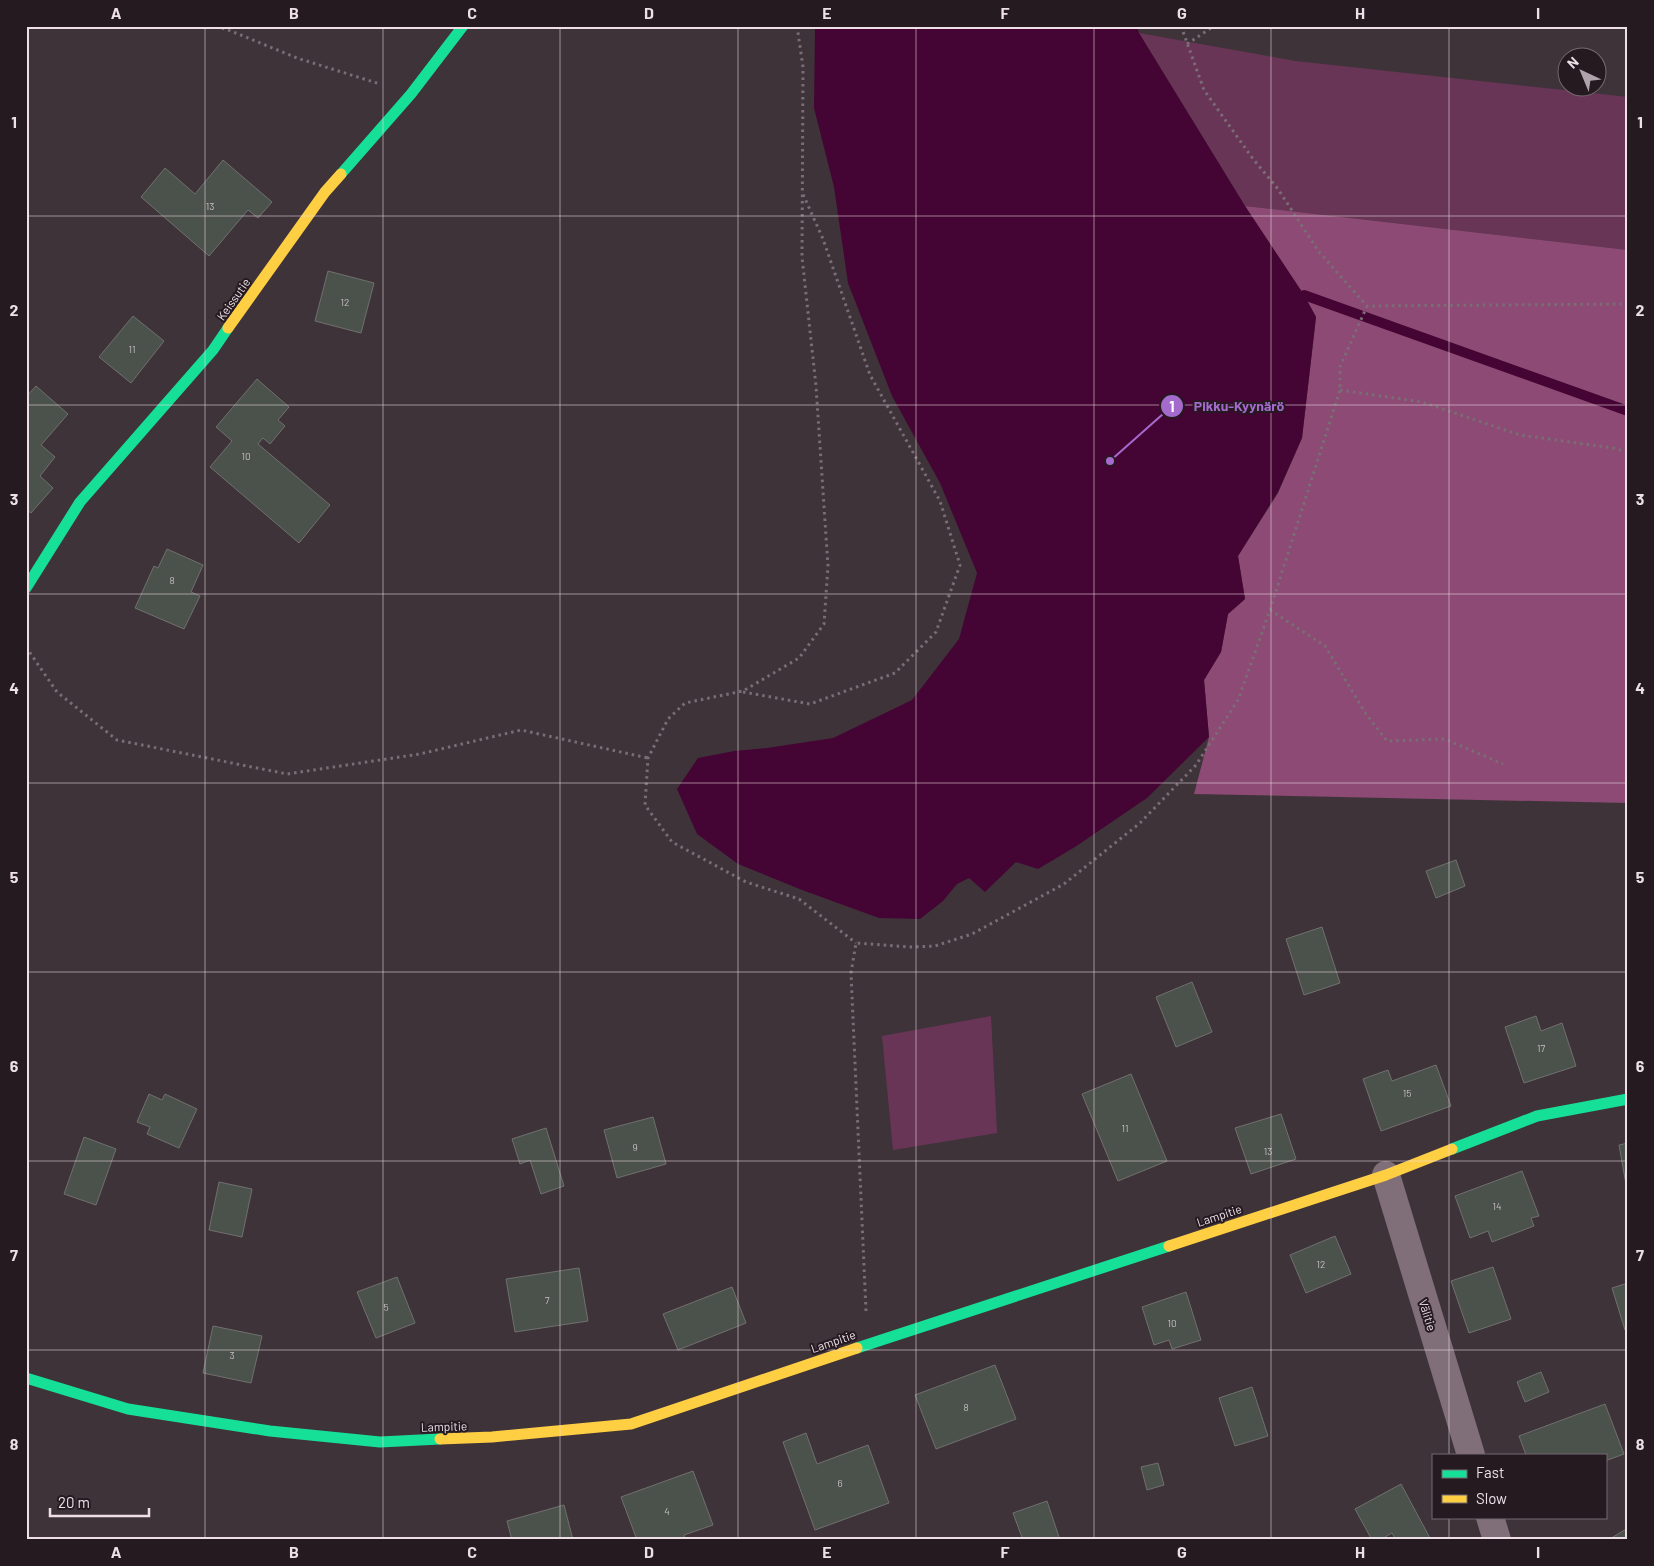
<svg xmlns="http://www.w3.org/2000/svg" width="1654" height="1566" viewBox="0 0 1654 1566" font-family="Barlow,sans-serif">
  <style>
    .green { fill: #693556 }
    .forest { fill: #8c4a74 }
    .water { fill: #450534 }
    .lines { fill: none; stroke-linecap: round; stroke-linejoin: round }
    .stream { stroke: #450534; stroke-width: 10 }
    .building { fill: #4b524b; stroke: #70706f }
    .path { stroke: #7a6d75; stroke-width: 3; stroke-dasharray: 2.5 4; stroke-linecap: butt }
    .street { stroke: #806e78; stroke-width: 28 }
    .fast { stroke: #16e098; stroke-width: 11 }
    .slow { stroke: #ffcf43; stroke-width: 11 }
    .grid { fill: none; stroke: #efe0e8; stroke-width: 1; stroke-opacity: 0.55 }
    .labels { text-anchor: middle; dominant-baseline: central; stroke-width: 4; stroke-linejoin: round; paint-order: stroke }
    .number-label { font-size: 10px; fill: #c6bcc1 }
    .street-label { font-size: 12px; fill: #efe0e8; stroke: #241a20 }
    .leader { fill: none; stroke: #a46bcd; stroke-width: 2 }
    .callout-dot { fill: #a46bcd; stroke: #241a20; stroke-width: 2 }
    .mark-label { font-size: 15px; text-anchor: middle; font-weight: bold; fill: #fff }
    .callout-label { font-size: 14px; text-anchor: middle; font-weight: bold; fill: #a46bcd; stroke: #241a20; stroke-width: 4; stroke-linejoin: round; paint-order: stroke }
    .neatline { fill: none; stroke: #efe0e8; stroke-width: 2 }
    .grid-label { font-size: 16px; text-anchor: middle; font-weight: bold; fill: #efe0e8 }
  </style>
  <rect width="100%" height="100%" fill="#3f333a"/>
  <path class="green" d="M1139 33 1295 61 1628 97V250L1245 206Z
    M991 1016 997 1133 893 1150 882 1036Z"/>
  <path class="forest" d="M1245 206 1628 250V803L1194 794 1209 737 1204 680 1221 652 1228 614 1245 599 1238 556 1278 493 1302 438 1316 317 1304 295Z"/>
  <path class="water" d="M815 26H1137L1139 33 1245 206 1304 295 1316 317 1302 438 1278 492 1238 556 1245 599 1228 614 1221 652 1204 680 1209 737 1147 798 1075 847 1038 869 1016 862 985 892 969 878 957 884 943 901 920 919 879 918 802 890 738 864 697 834 677 789 698 758 734 751 767 748 833 738 912 700 959 639 977 573 940 483 892 396 848 283 834 187 814 108Z"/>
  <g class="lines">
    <path class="stream" d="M1304 295 1628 411"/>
  </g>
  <path class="building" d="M223 160 272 202 258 218 248 210 209 256 141 197 165 168 195 194Z
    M328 271 374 283 361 333 315 321Z
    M133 316 164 341 131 383 99 357Z
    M257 379 289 407 278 420 285 426 270 444 263 438 258 444 330 505 299 543 210 467 232 441 216 427Z
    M36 386 68 414 41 445 55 457 40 476 53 488 31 513 26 509V397Z
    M167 549 203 565 191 592 200 596 184 629 135 608 154 566 158 568Z
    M1456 860 1465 886 1436 898 1426 871Z
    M1322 927 1340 983 1304 995 1286 939Z
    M1192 982 1212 1032 1176 1047 1156 997Z
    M1536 1016 1541 1031 1562 1023 1576 1066 1524 1083 1505 1027Z
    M1436 1065 1451 1106 1381 1131 1363 1079 1388 1070 1392 1081Z
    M1131 1074 1167 1161 1118 1181 1082 1094Z
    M149 1094 162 1100 165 1094 197 1109 179 1148 147 1134 150 1127 137 1122Z
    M1281 1114 1296 1159 1251 1174 1235 1128Z
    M653 1117 666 1164 617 1178 604 1130Z
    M546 1128 564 1186 541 1194 530 1160 520 1164 512 1139Z
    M84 1137 116 1149 96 1205 64 1194Z
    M1628 1143V1190H1627L1619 1145Z
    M1522 1171 1539 1216 1531 1218 1534 1226 1492 1242 1488 1231 1470 1238 1455 1196Z
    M219 1182 252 1189 242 1237 209 1230Z
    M1335 1236 1351 1274 1306 1293 1290 1255Z
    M1493 1267 1511 1319 1469 1333 1451 1281Z
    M579 1268 588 1321 515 1332 506 1279Z
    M397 1277 415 1323 376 1338 357 1292Z
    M1628 1283V1329L1625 1330 1612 1288Z
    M732 1287 746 1323 678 1350 663 1314Z
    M1186 1292 1201 1340 1172 1349 1169 1340 1154 1345 1142 1307Z
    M213 1326 262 1336 251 1383 203 1373Z
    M995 1365 1016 1419 936 1449 915 1395Z
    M1541 1372 1549 1392 1525 1402 1517 1382Z
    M1252 1387 1268 1436 1235 1446 1219 1398Z
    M1605 1404 1624 1454 1605 1461V1455H1526L1519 1436Z
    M806 1433 817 1464 868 1445 889 1503 815 1530 783 1442Z
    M1158 1463 1164 1485 1147 1490 1141 1467Z
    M693 1471 713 1525 684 1535 686 1540H637L621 1497Z
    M1401 1484 1431 1540H1396L1392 1533 1380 1540H1372L1355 1509Z
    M1047 1501 1060 1540H1023L1013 1513Z
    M564 1505 573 1540H512L507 1521Z
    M1628 1528V1540H1608Z"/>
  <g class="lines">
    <path class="path" d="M209 26 226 29 297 58 380 84
      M797 26 803 67 802 257 816 386 828 566 824 624 799 658 743 691 685 703 668 719 648 758 645 805 672 842 746 882 799 899 856 943
      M1181 26 1204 90 1253 159 1278 189 1319 252 1367 306 1628 304
      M1187 44 1214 26
      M1340 390 1422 402 1520 435 1613 448 1628 452
      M1270 610 1325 646 1366 714 1387 741 1445 739 1503 764
      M26 647 57 692 117 740 287 774 420 754 521 730 648 758
      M743 692 810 704 895 673 936 632 960 565 940 501 870 375 823 239 802 192
      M866 1311 851 973 856 943 909 947 935 946 972 934 1064 884 1140 823 1196 765 1238 700 1270 610 1340 390V367L1367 306"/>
    <path class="street" d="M1386 1175 1471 1455
      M1490 1517 1497 1540"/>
    <path class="fast" d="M341 174 411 94 463 26
      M26 588 80 502 213 350 228 328
      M1452 1149 1537 1116 1628 1099
      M857 1348 1169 1246
      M26 1378 128 1409 270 1431 380 1442 440 1439"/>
    <path class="slow" d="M228 328 325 192 341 174
      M1169 1246 1386 1175 1452 1149
      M440 1439 492 1437 631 1424 857 1348"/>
  </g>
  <path class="grid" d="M205 26V1540M383 26V1540M560 26V1540M738 26V1540M916 26V1540M1094 26V1540M1271 26V1540M1449 26V1455M26 216H1628M26 405H1628M26 594H1628M26 783H1628M26 972H1628M26 1161H1628M26 1350H1628M1449 1517V1540"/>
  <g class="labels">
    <g class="number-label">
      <text x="210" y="206">13</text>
      <text x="345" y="302">12</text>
      <text x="132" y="349">11</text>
      <text x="246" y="456">10</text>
      <text x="172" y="580">8</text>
      <text x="1541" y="1048">17</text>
      <text x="1407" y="1093">15</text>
      <text x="1125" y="1128">11</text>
      <text x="635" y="1147">9</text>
      <text x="1268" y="1151">13</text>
      <text x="1497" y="1206">14</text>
      <text x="1321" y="1264">12</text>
      <text x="547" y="1300">7</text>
      <text x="386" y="1307">5</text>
      <text x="1172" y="1323">10</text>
      <text x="232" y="1355">3</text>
      <text x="966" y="1407">8</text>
      <text x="840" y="1483">6</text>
      <text x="667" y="1511">4</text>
    </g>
    <g class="street-label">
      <text transform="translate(233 299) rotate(-55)">Keissutie</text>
      <text transform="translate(1219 1215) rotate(-18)">Lampitie</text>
      <text transform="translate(1428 1315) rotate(73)">Välitie</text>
      <text transform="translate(833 1341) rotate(-19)">Lampitie</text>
      <text transform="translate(444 1426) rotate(-2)">Lampitie</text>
    </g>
  </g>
  <path class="leader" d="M1110 461L1172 406"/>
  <g class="callout-dot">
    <circle cx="1110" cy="461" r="5"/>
    <circle cx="1172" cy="406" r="12"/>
  </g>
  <g class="mark-label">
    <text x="1172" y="412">1</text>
  </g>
  <g class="callout-label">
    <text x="1239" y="411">Pikku-Kyynärö</text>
  </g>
  <rect width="1654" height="1566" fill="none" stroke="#241a20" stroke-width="55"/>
  <rect x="1432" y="1454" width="175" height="65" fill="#241a20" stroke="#756970"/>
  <rect x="1442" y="1470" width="25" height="8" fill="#16e098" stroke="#756970"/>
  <text x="1476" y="1478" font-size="15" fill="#efe0e8">Fast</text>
  <rect x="1442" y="1495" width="25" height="8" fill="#ffcf43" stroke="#756970"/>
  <text x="1476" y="1504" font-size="15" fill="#efe0e8">Slow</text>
  <g transform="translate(1582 72) rotate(316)"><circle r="24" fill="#241a20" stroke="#756970"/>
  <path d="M0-4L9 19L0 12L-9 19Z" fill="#b1a3ab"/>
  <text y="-8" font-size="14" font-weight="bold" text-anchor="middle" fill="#efe0e8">N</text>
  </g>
  <path d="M50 1508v8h99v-8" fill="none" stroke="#efe0e8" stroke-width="2.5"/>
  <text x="58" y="1508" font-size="15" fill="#efe0e8" stroke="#241a20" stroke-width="4" paint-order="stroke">20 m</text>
  <rect x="28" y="28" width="1598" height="1510" class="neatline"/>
  <g class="grid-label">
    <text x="116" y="19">A</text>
    <text x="294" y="19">B</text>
    <text x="472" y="19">C</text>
    <text x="649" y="19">D</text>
    <text x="827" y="19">E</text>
    <text x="1005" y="19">F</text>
    <text x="1182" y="19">G</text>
    <text x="1360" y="19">H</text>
    <text x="1538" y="19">I</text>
    <text x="14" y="128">1</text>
    <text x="1640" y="128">1</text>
    <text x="14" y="316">2</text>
    <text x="1640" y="316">2</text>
    <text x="14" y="505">3</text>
    <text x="1640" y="505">3</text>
    <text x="14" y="694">4</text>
    <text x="1640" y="694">4</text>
    <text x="14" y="883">5</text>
    <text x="1640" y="883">5</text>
    <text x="14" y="1072">6</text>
    <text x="1640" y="1072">6</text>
    <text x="14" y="1261">7</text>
    <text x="1640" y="1261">7</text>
    <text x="14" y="1450">8</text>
    <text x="1640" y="1450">8</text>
    <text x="116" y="1558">A</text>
    <text x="294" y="1558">B</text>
    <text x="472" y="1558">C</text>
    <text x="649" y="1558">D</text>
    <text x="827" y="1558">E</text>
    <text x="1005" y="1558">F</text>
    <text x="1182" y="1558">G</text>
    <text x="1360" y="1558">H</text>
    <text x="1538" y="1558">I</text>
  </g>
</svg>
